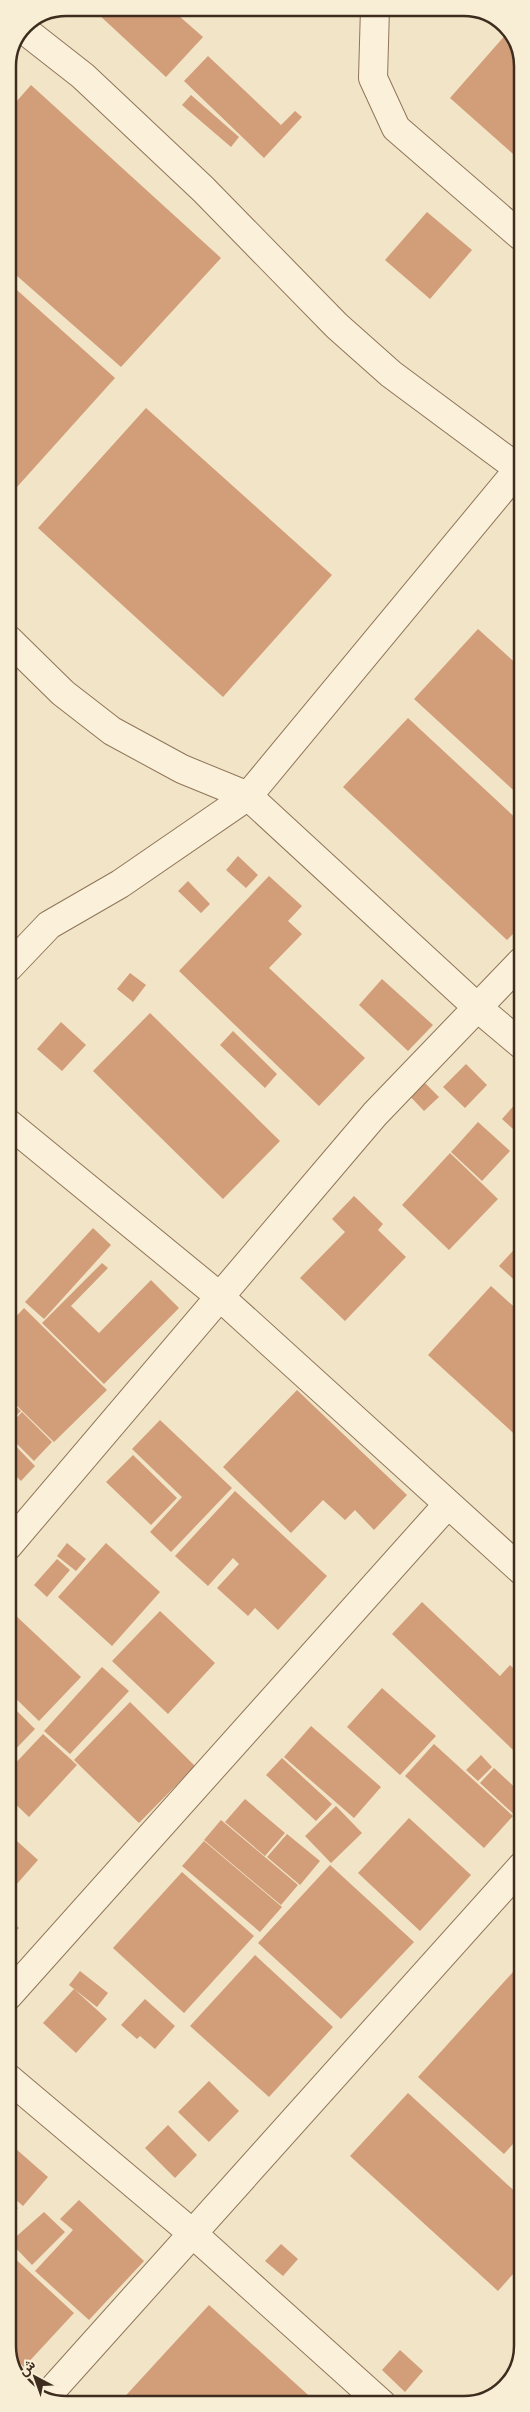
<svg xmlns="http://www.w3.org/2000/svg" width="530" height="2412" viewBox="0 0 530 2412" font-family="'Libre Baskerville',Vazirmatn,serif">
  <style>
    .building { fill: #d29d79 }
    .lines { fill: none; stroke-linecap: round; stroke-linejoin: round }
    .minor-casing { stroke: #8f755a; stroke-width: 30 }
    .minor { stroke: #fbf1da; stroke-width: 28 }
    .rim { fill: none; stroke: #3e2d1f; stroke-width: 2.5 }
  </style>
  <rect width="100%" height="100%" fill="#f2e4c6"/>
  <path class="building" d="M102 8H170L203 37 166 77 97 13Z
    M508 32 521 55V161L450 98Z
    M208 56 281 125 295 111 302 117 264 158 184 81Z
    M31 85 221 258 121 367 8 268V111Z
    M191 95 239 137 231 147 182 105Z
    M427 212 472 250 430 299 385 260Z
    M8 282 115 378 8 497Z
    M146 408 332 575 223 697 38 528Z
    M478 629 522 669V798L414 699Z
    M408 718 522 824V925L507 940 343 787Z
    M238 856 258 875 246 888 226 870Z
    M269 876 302 906 288 921 302 934 269 968 365 1058 319 1106 179 971Z
    M188 881 210 904 201 913 178 891Z
    M130 973 146 985 133 1002 117 989Z
    M382 979 433 1025 408 1051 359 1005Z
    M150 1013 280 1141 223 1199 93 1071Z
    M61 1022 86 1045 62 1071 37 1049Z
    M233 1031 277 1074 265 1088 220 1045Z
    M466 1064 487 1085 465 1108 443 1087Z
    M419 1077 439 1097 424 1111 404 1090Z
    M517 1102 522 1106V1137L502 1119Z
    M478 1122 510 1151 482 1181 451 1152Z
    M450 1153 498 1199 449 1250 402 1205Z
    M354 1196 383 1224 378 1230 406 1257 345 1321 300 1278 345 1232 332 1219Z
    M93 1228 111 1245 44 1319 25 1302Z
    M522 1241V1287L499 1266Z
    M102 1263 108 1268 71 1306 99 1333 151 1280 179 1308 104 1384 42 1323Z
    M491 1286 522 1314V1441L428 1355Z
    M24 1308 107 1390 54 1442 8 1397V1325Z
    M297 1390 407 1495 374 1530 355 1510 345 1520 323 1500 291 1533 223 1467Z
    M8 1399 21 1411 8 1424Z
    M22 1412 52 1442 34 1461 8 1435V1426Z
    M160 1420 232 1488 171 1552 150 1532 182 1497 132 1449Z
    M8 1438 35 1466 21 1481 8 1468Z
    M133 1455 177 1498 151 1525 106 1482Z
    M235 1491 327 1576 278 1630 255 1608 248 1616 217 1588 239 1564 233 1558 208 1586 175 1556Z
    M67 1543 86 1559 76 1571 57 1556Z
    M106 1543 160 1592 112 1646 58 1597Z
    M57 1559 70 1570 47 1597 34 1585Z
    M422 1602 500 1676 510 1665 522 1677V1715L514 1724 522 1732V1740L513 1750 392 1634Z
    M160 1611 215 1663 168 1714 112 1661Z
    M13 1613 81 1677 39 1721 8 1691V1618Z
    M102 1667 129 1691 70 1754 44 1731Z
    M382 1688 436 1736 400 1775 347 1727Z
    M8 1702 35 1729 8 1757Z
    M130 1702 195 1766 139 1823 74 1760Z
    M522 1716V1726L517 1721Z
    M311 1726 381 1787 354 1818 284 1757Z
    M43 1734 77 1765 29 1817 8 1797V1771Z
    M434 1744 513 1816 484 1848 405 1776Z
    M481 1755 492 1767 478 1781 466 1770Z
    M282 1758 332 1804 316 1821 266 1775Z
    M494 1768 522 1794V1815L519 1819 480 1783Z
    M245 1799 285 1833 265 1856 225 1822Z
    M336 1806 362 1833 331 1863 305 1836Z
    M409 1818 471 1875 420 1931 358 1873Z
    M221 1820 298 1885 281 1905 204 1840Z
    M8 1833 38 1860 8 1894Z
    M287 1834 320 1861 300 1885 267 1857Z
    M204 1841 282 1907 260 1932 182 1866Z
    M330 1865 414 1942 341 2019 258 1943Z
    M182 1872 254 1936 184 2013 113 1948Z
    M8 1918 19 1928 8 1938Z
    M255 1955 333 2027 269 2097 190 2026Z
    M522 1962V2134L504 2154 418 2077Z
    M80 1971 108 1993 97 2007 69 1985Z
    M74 1989 107 2019 76 2053 43 2023Z
    M145 1999 175 2026 155 2049 140 2036 137 2039 121 2025Z
    M209 2081 239 2111 209 2142 178 2112Z
    M408 2093 522 2198V2264L498 2291 350 2156Z
    M168 2125 197 2155 175 2178 145 2148Z
    M8 2142 48 2177 23 2206 8 2193Z
    M8 2200 18 2208 9 2219Z
    M79 2200 144 2261 89 2320 35 2271 73 2230 60 2219Z
    M44 2212 65 2232 32 2265 10 2242Z
    M281 2244 298 2259 283 2276 265 2261Z
    M9 2253 74 2313 24 2367 9 2353Z
    M209 2305 318 2404H118Z
    M400 2350 423 2371 405 2392 382 2370Z
    M11 2362 25 2375 21 2380Z"/>
  <g class="lines">
    <defs>
      <path id="minor" d="M375 8 373 78 396 128 522 237
        M23 29 83 76 203 189 337 326 391 374 519 469
        M8 639 63 693 112 731 182 769 248 796 478 1008 522 1045
        M8 968 49 925 120 884 248 796 522 465
        M8 1123 219 1296 522 1571
        M8 1546 375 1114 522 961
        M8 1996 448 1504
        M8 2078 192 2233 382 2404
        M45 2398 522 1866"/>
    </defs>
    <use href="#minor" class="minor-casing"/>
    <use href="#minor" class="minor"/>
  </g>
  <path d="M0 0H530V2412H0ZM66 16H464A50 50 0 0 1 514 66V2346A50 50 0 0 1 464 2396H66A50 50 0 0 1 16 2346V66A50 50 0 0 1 66 16Z" fill="#f8eed6" fill-rule="evenodd"/>
  <path class="rim" d="M66 16H464A50 50 0 0 1 514 66V2346A50 50 0 0 1 464 2396H66A50 50 0 0 1 16 2346V66A50 50 0 0 1 66 16Z"/>
  <g transform="translate(35 2377) rotate(319)" stroke="#f8eed6" stroke-width="4" paint-order="stroke">
  <path d="M0-4L9 19L0 12L-9 19Z" fill="#3e2d1f"/>
  <text y="-8" font-size="14" font-weight="bold" text-anchor="middle" fill="#3e2d1f">ش</text>
  </g>
</svg>
